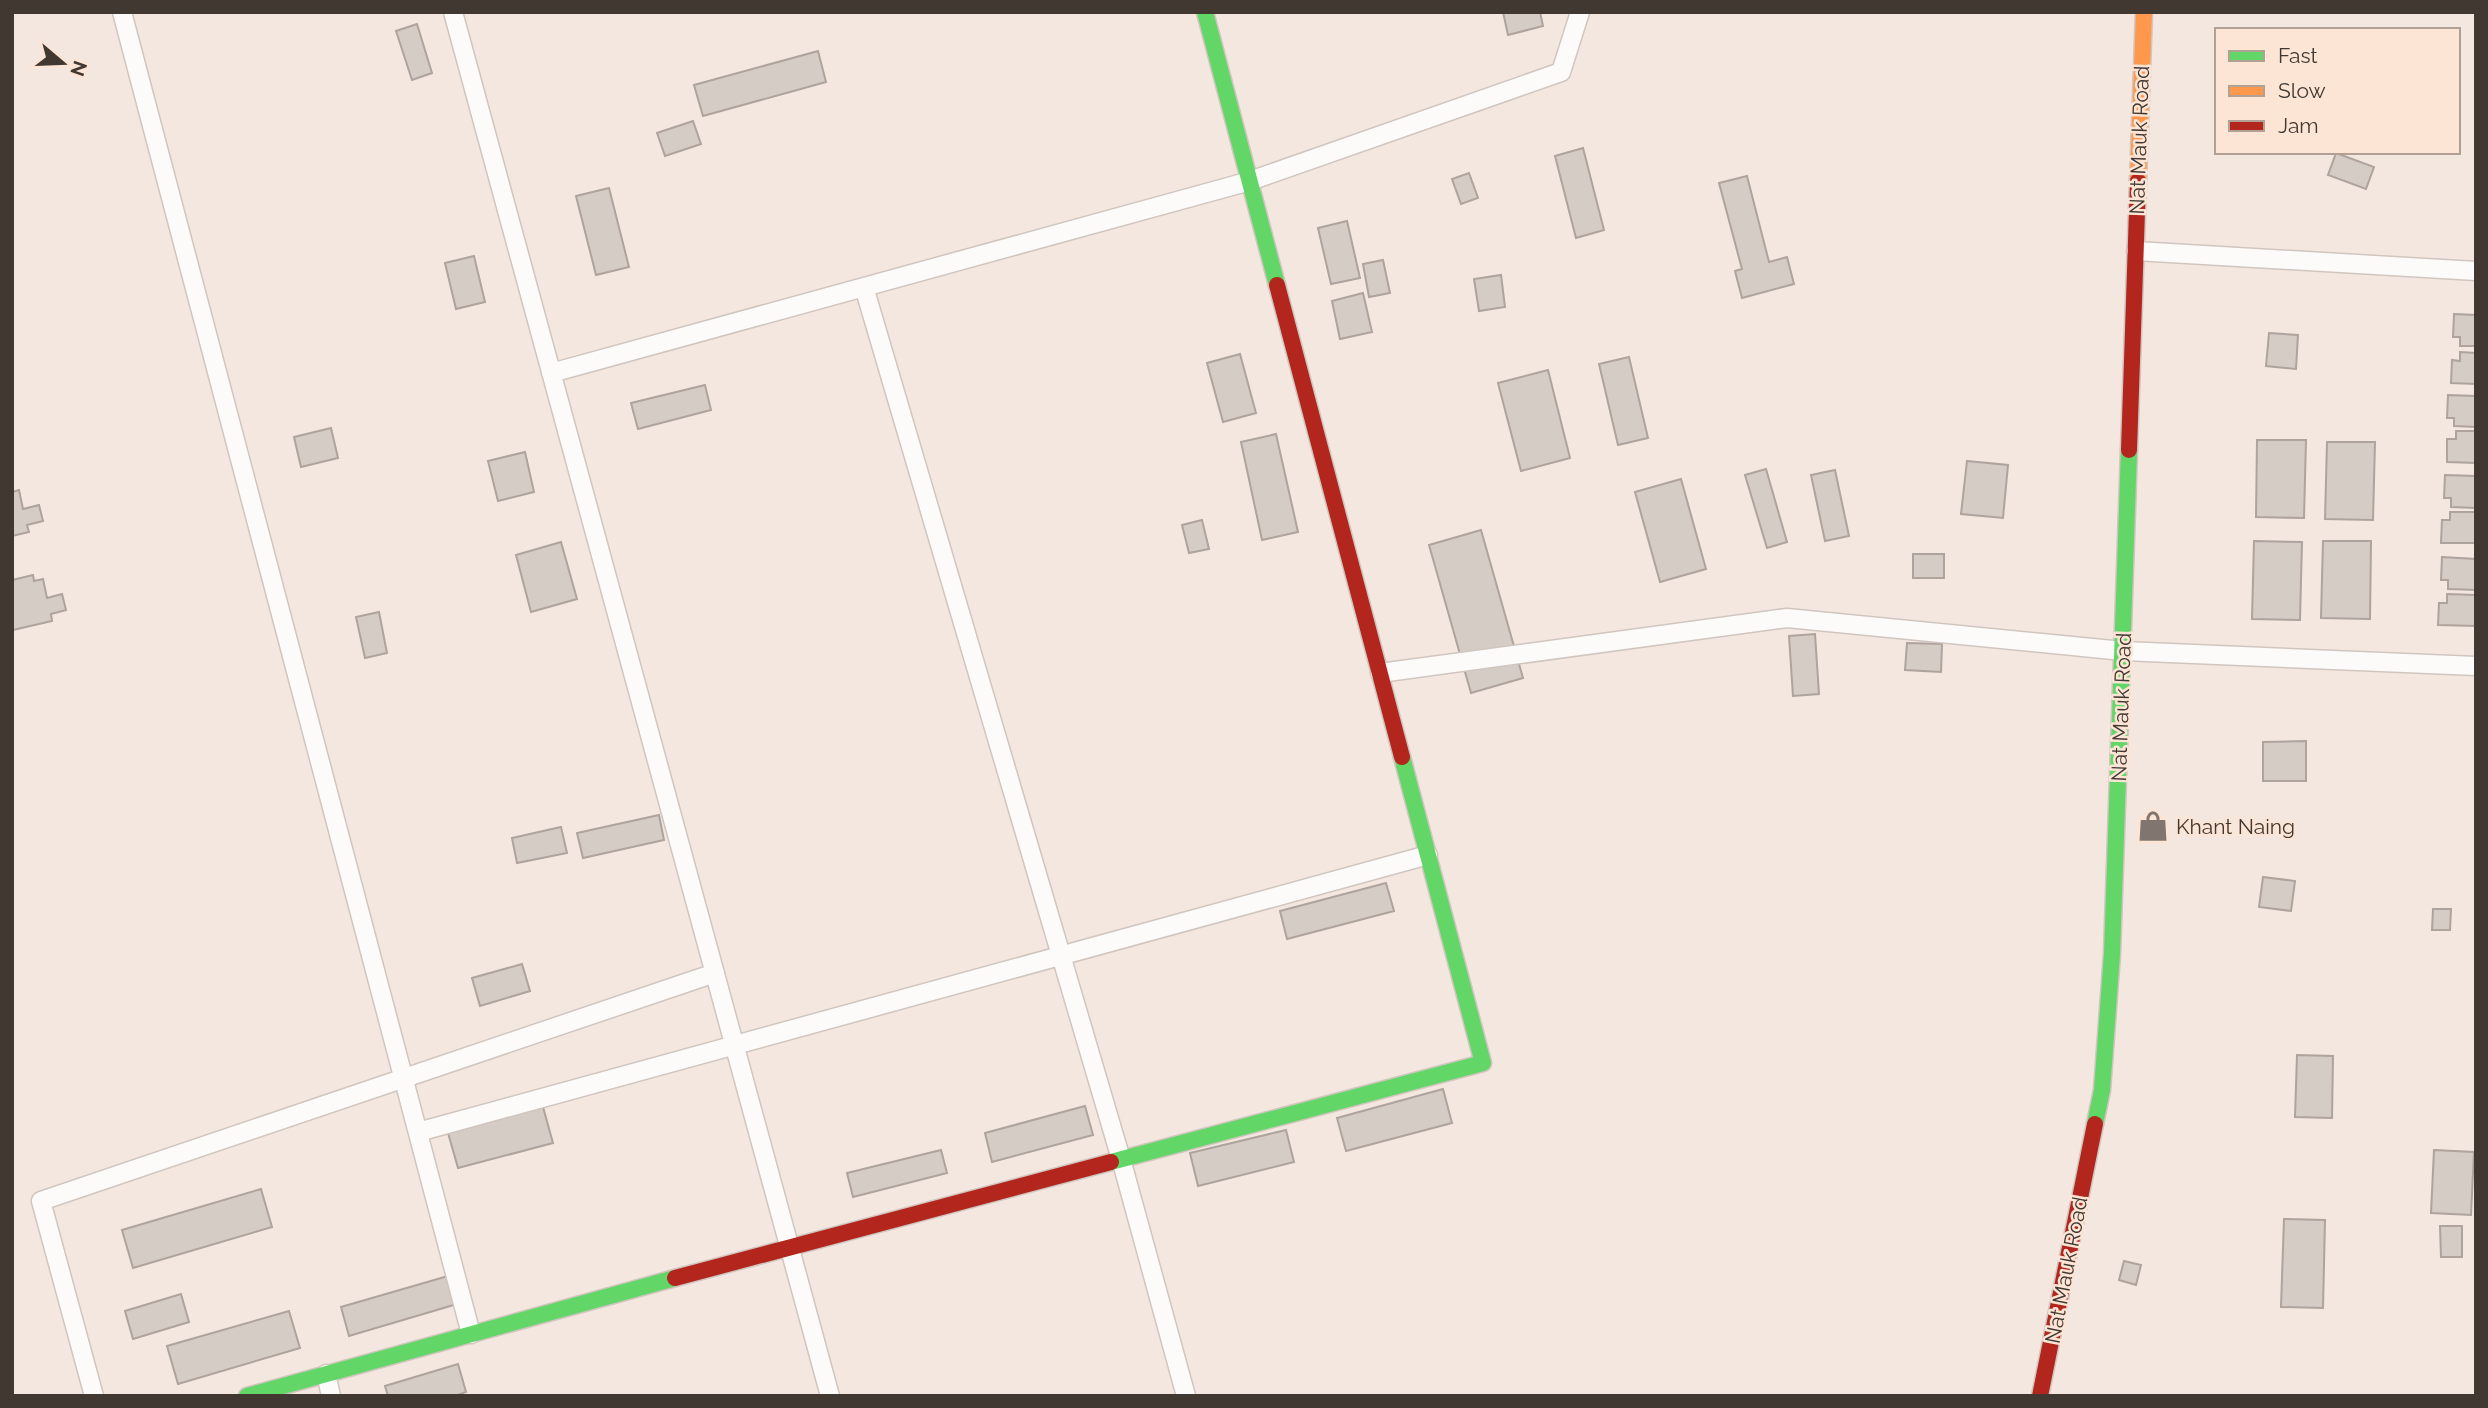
<svg xmlns="http://www.w3.org/2000/svg" width="2488" height="1408" viewBox="0 0 2488 1408" font-family="Raleway,sans-serif">
  <style>
    .building { fill: #d6ccc6; stroke: #aea39d; stroke-width: 2 }
    .lines { fill: none; stroke-linecap: round; stroke-linejoin: round }
    .street-casing { stroke: #d0c6bf; stroke-width: 21 }
    .fast-casing { stroke: #d0c6bf; stroke-width: 19 }
    .slow-casing { stroke: #d0c6bf; stroke-width: 19 }
    .jam-casing { stroke: #d0c6bf; stroke-width: 19 }
    .street { stroke: #fdfbfa; stroke-width: 18 }
    .fast { stroke: #63d668; stroke-width: 16 }
    .slow { stroke: #ff974d; stroke-width: 16 }
    .jam { stroke: #b3261e; stroke-width: 16 }
    .labels { text-anchor: middle; dominant-baseline: central; stroke-width: 5; stroke-linejoin: round; paint-order: stroke }
    .street-label { font-size: 21px; fill: #413832; stroke: #fde5d6 }
    .poi-label { font-size: 21px; fill: #413832; stroke: #fde5d6; text-anchor: start }
  </style>
  <rect width="100%" height="100%" fill="#f4e7df"/>
  <path class="building" d="M1503 12H1540L1543 26 1508 35Z
    M417 24 432 73 412 80 396 31Z
    M818 51 826 82 703 116 694 85Z
    M693 121 701 144 665 156 657 133Z
    M1583 148 1604 230 1576 238 1555 156Z
    M2336 153 2374 167 2366 189 2328 175Z
    M1469 173 1478 198 1461 204 1452 179Z
    M1747 176 1769 262 1787 257 1794 284 1742 298 1735 271 1742 269 1719 183Z
    M609 188 629 267 596 275 576 196Z
    M1347 221 1360 278 1331 284 1318 228Z
    M474 256 485 302 456 309 445 263Z
    M1383 260 1390 293 1369 297 1363 264Z
    M1501 275 1505 307 1479 311 1474 279Z
    M1363 293 1372 332 1340 339 1332 301Z
    M2454 314 2476 315V346H2460V337H2453Z
    M2269 333 2298 335 2296 369 2266 366Z
    M2460 352 2476 353V384L2451 383 2452 360 2460 361Z
    M1240 354 1256 413 1223 422 1207 363Z
    M1629 357 1648 438 1618 445 1599 364Z
    M1548 370 1570 458 1521 471 1498 383Z
    M705 385 711 410 638 429 631 403Z
    M2448 395 2476 396V427L2454 426V418H2447Z
    M331 428 338 458 301 467 294 437Z
    M2456 431H2476V463L2447 462V439H2456Z
    M1276 434 1298 532 1262 540 1241 442Z
    M2257 440H2306L2304 518 2256 517Z
    M2327 442H2375L2373 520 2325 519Z
    M525 452 534 492 498 501 488 461Z
    M1967 461 2008 465 2003 518 1961 514Z
    M1766 469 1787 542 1767 548 1745 475Z
    M1835 470 1849 536 1825 541 1811 475Z
    M2445 475 2476 476V508L2451 507V498H2444Z
    M1681 479 1706 569 1660 582 1635 492Z
    M19 490 23 509 39 505 43 521 27 525 29 532 12 536V492Z
    M2450 512H2476V543H2441L2442 520H2450Z
    M1202 520 1209 549 1189 553 1182 525Z
    M1481 530 1523 678 1471 693 1429 545Z
    M2254 541 2302 542 2300 620 2252 619Z
    M2323 541H2371L2370 619 2321 618Z
    M561 542 577 599 531 612 516 555Z
    M1913 554H1944V578H1913Z
    M2442 557 2476 559V590L2448 589V580H2441Z
    M33 575 34 581 43 579 47 598 62 594 66 610 51 614 52 621 13 630 12 580Z
    M2447 594 2476 595V626L2438 625 2439 603H2447Z
    M379 612 387 653 365 658 356 617Z
    M1815 634 1819 694 1793 696 1789 636Z
    M1907 643 1942 644 1941 672 1905 670Z
    M2306 741V781H2263V742Z
    M659 815 664 840 583 858 577 833Z
    M561 827 567 853 517 863 512 838Z
    M2263 877 2295 881 2291 911 2259 907Z
    M1386 883 1394 911 1287 939 1280 911Z
    M2433 909H2451L2450 930H2432Z
    M522 964 530 991 480 1006 472 978Z
    M2297 1055 2333 1056 2332 1118 2295 1117Z
    M1443 1089 1452 1123 1346 1151 1337 1118Z
    M1085 1106 1093 1135 992 1162 985 1133Z
    M543 1107 553 1143 458 1168 448 1133Z
    M1286 1130 1294 1162 1198 1186 1190 1153Z
    M941 1150 947 1173 853 1197 847 1173Z
    M2434 1150 2474 1152 2471 1215 2431 1213Z
    M261 1189 272 1227 133 1268 122 1230Z
    M2284 1219 2325 1220 2323 1308 2281 1307Z
    M2440 1226H2462V1257H2441Z
    M2124 1261 2141 1265 2136 1285 2119 1280Z
    M448 1276 457 1304 349 1336 341 1307Z
    M181 1294 189 1322 133 1339 125 1311Z
    M289 1311 300 1348 178 1384 167 1346Z
    M458 1364 466 1392 455 1396H388L385 1386Z"/>
  <g class="lines">
    <defs>
      <path id="street" d="M122 12 471 1334
        M453 12 830 1396
        M2136 251 2476 271
        M864 287 1121 1159 1186 1396
        M551 373 1250 181 1561 72 1580 12
        M1380 673 1787 618 2123 651 2476 666
        M418 1132 1428 855
        M326 1374 331 1396
        M94 1396 41 1201 715 973"/>
      <path id="fast" d="M1205 12 1277 285
        M2095 1124 2102 1090 2112 954 2129 450
        M1111 1162 1483 1063 1402 757
        M247 1396 675 1278"/>
      <path id="slow" d="M2138 181 2144 12"/>
      <path id="jam" d="M1277 285 1402 757
        M2129 450 2138 181
        M675 1278 1111 1162
        M2040 1396 2095 1124"/>
    </defs>
    <use href="#street" class="street-casing"/>
    <use href="#fast" class="fast-casing"/>
    <use href="#slow" class="slow-casing"/>
    <use href="#jam" class="jam-casing"/>
    <use href="#street" class="street"/>
    <use href="#fast" class="fast"/>
    <use href="#slow" class="slow"/>
    <use href="#jam" class="jam"/>
  </g>
  <defs>
    <symbol id="shop-bare" viewBox="-9 -9 18 18"><path d="M-5-2.5h2.3a2.7 3.5 0 0 1 5.4 0H5L5.5 6h-11ZM-1.5-2.5h3a1.5 2.3 0 0 0-3 0Z" fill="#80756f" stroke="#fde5d6" stroke-width="2.5" paint-order="stroke"/></symbol>
  </defs>
  <g fill-rule="evenodd">
    <use href="#shop-bare" x="2131" y="804" width="44" height="44"/>
  </g>
  <g class="labels">
    <g class="street-label">
      <text transform="translate(2139 140) rotate(-88)">Nat Mauk Road</text>
      <text transform="translate(2121 707) rotate(-88)">Nat Mauk Road</text>
      <text transform="translate(2066 1270) rotate(-79)">Nat Mauk Road</text>
    </g>
    <g class="poi-label">
      <text x="2176" y="826">Khant Naing</text>
    </g>
  </g>
  <rect width="2488" height="1408" fill="none" stroke="#413832" stroke-width="28"/>
  <rect x="2215" y="28" width="245" height="126" fill="#fde5d6" stroke="#b2a094" stroke-width="2"/>
  <rect x="2229" y="51" width="35" height="10" fill="#63d668" stroke="#b2a094" stroke-width="2"/>
  <text x="2278" y="63" font-size="21" fill="#413832">Fast</text>
  <rect x="2229" y="86" width="35" height="10" fill="#ff974d" stroke="#b2a094" stroke-width="2"/>
  <text x="2278" y="98" font-size="21" fill="#413832">Slow</text>
  <rect x="2229" y="121" width="35" height="10" fill="#b3261e" stroke="#b2a094" stroke-width="2"/>
  <text x="2278" y="133" font-size="21" fill="#413832">Jam</text>
  <g transform="translate(63 63) rotate(109)" stroke="#fde5d6" stroke-width="5" paint-order="stroke">
  <path d="M0-5L12 26L0 18L-12 26Z" fill="#413832"/>
  <text y="-10" font-size="19" font-weight="bold" text-anchor="middle" fill="#413832">N</text>
  </g>
</svg>
